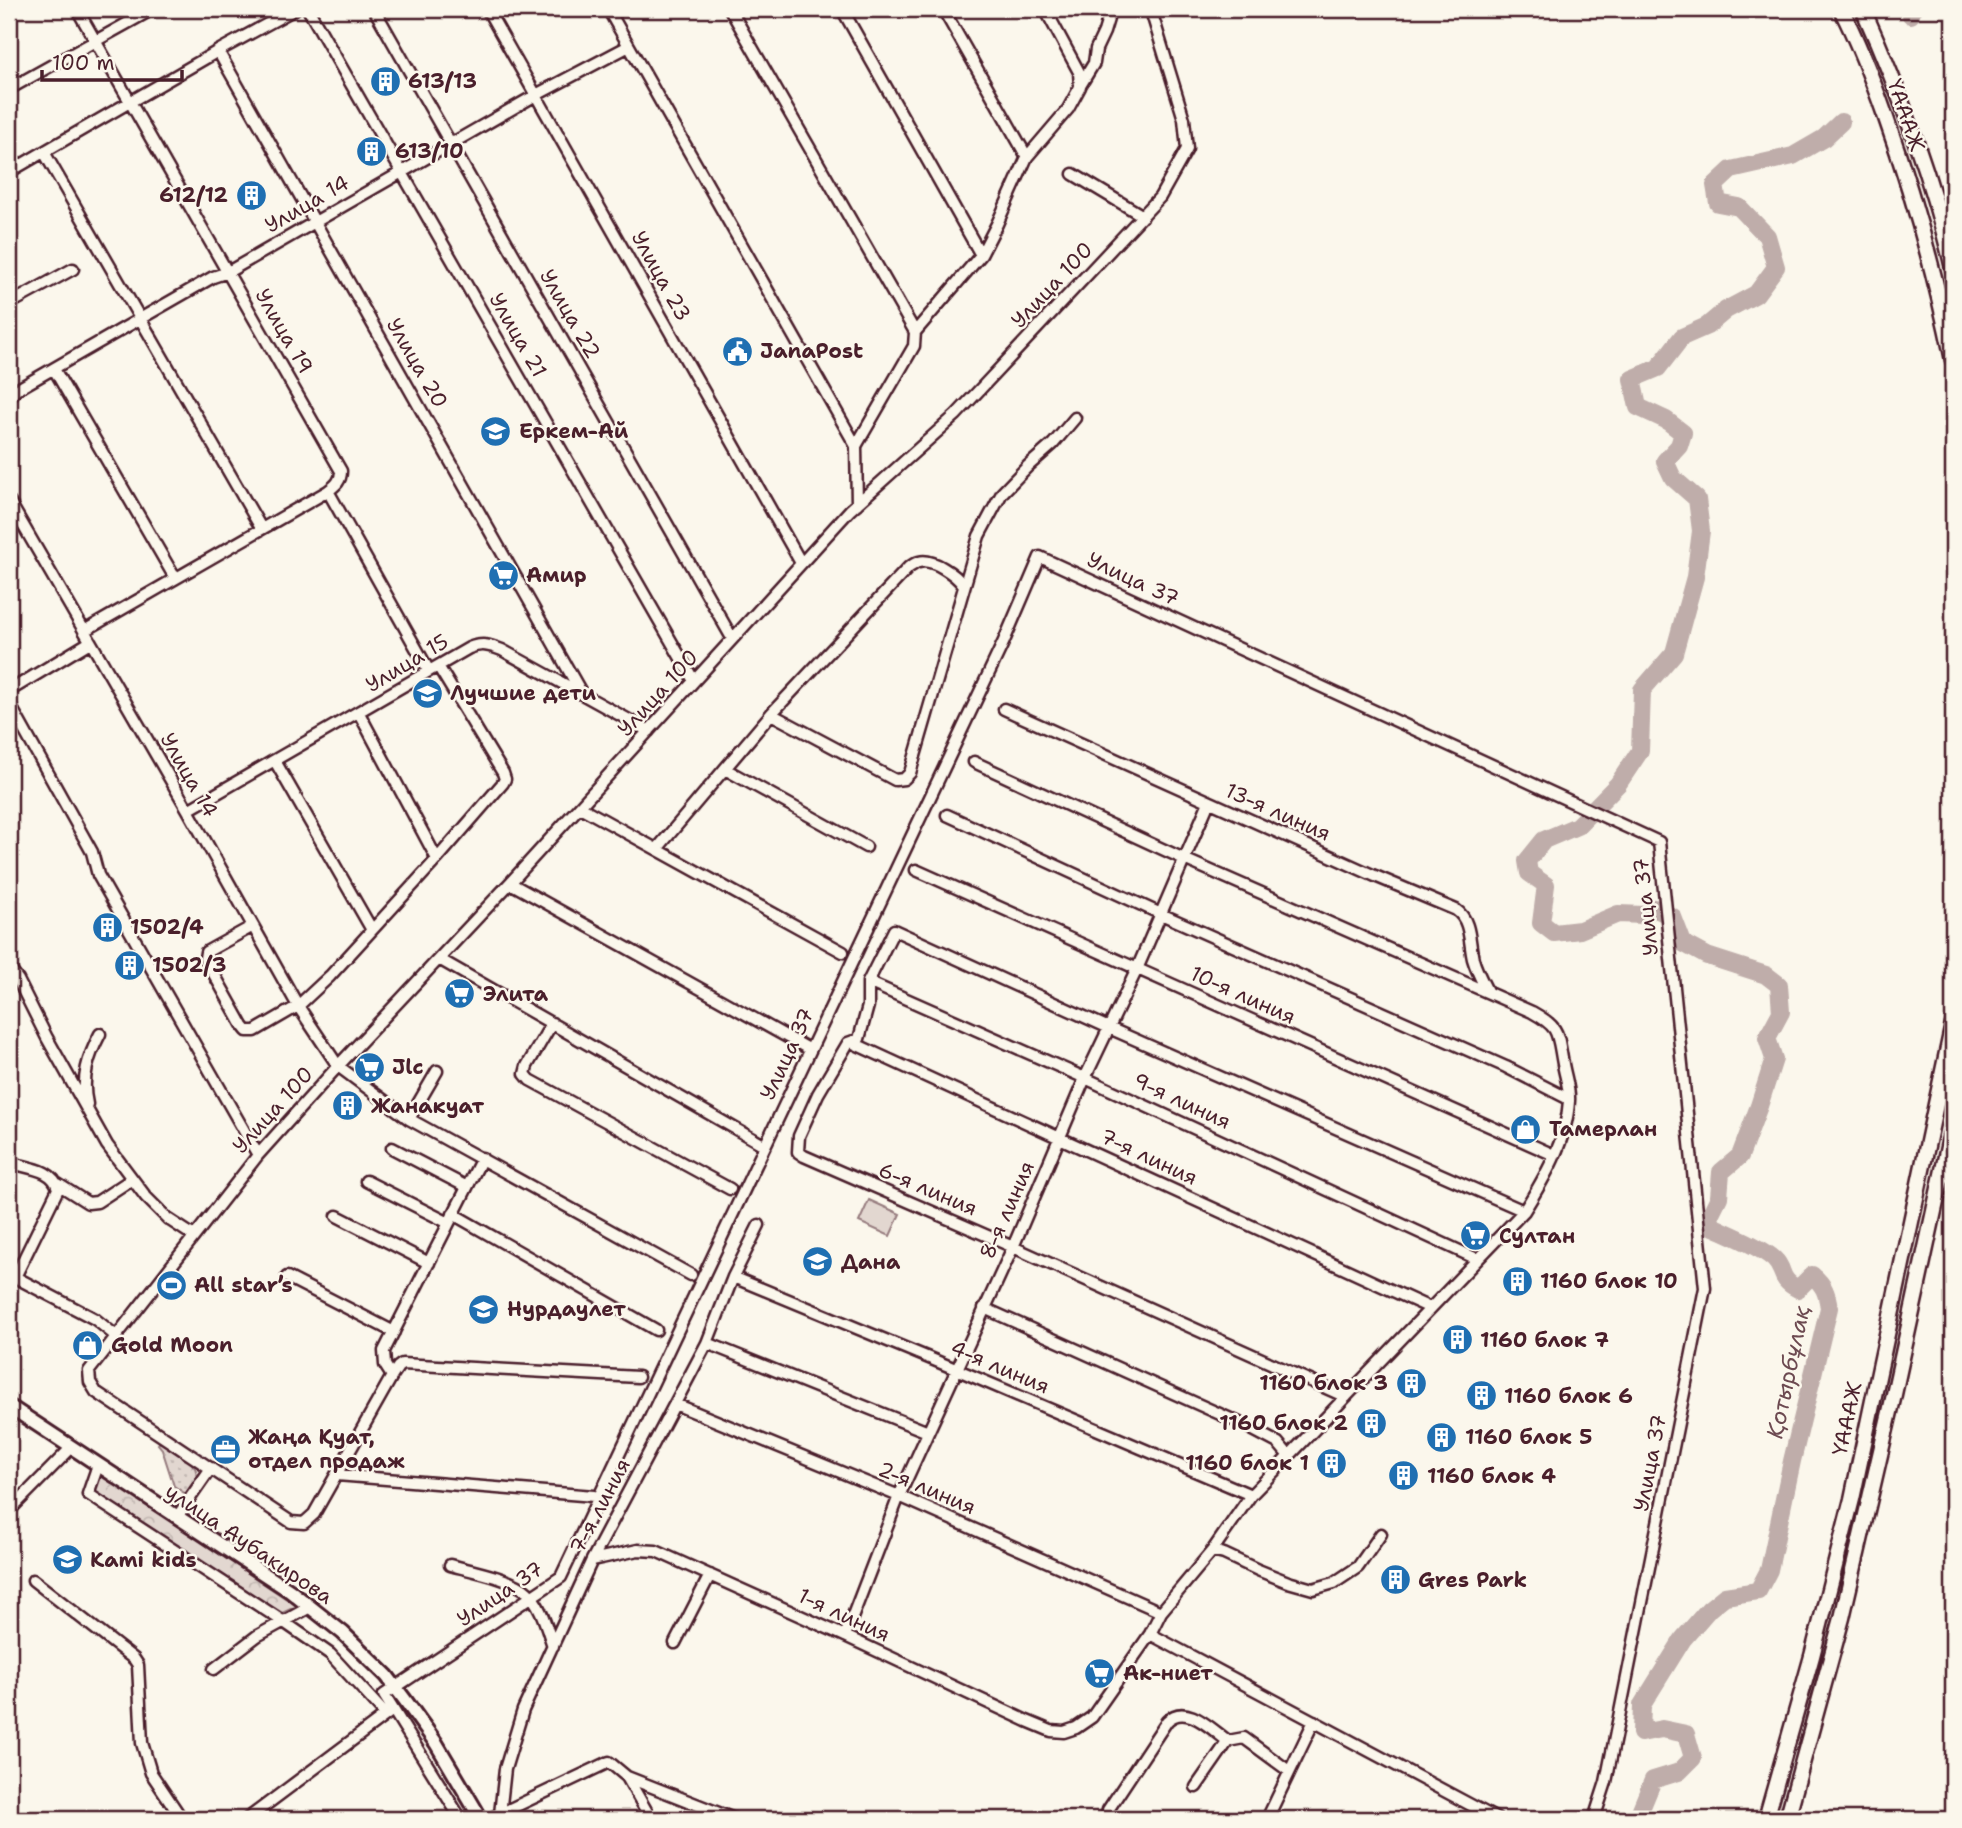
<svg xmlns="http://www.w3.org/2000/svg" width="1962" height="1828" viewBox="0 0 1962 1828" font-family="'Shantell Sans',sans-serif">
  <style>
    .grass { fill: url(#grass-dots); stroke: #967b7e; stroke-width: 2 }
    .forest { fill: url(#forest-crowns); stroke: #967b7e; stroke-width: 2 }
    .garden { fill: #e2d7d0; stroke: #967b7e; stroke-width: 2 }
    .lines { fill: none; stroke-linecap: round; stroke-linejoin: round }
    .river { stroke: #bfadaa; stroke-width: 18 }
    .minor-casing { stroke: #4a1f2b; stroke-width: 15 }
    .major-casing { stroke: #4a1f2b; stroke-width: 18 }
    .highway-casing { stroke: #4a1f2b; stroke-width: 19 }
    .minor { stroke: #fbf7ec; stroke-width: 10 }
    .major { stroke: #fbf7ec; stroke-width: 12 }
    .highway { stroke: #fbf7ec; stroke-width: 14 }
    .labels { text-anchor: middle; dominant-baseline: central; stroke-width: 5; stroke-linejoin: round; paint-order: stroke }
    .poi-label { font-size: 21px; font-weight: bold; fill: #4a1f2b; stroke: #fbf7ec; text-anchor: start }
    .street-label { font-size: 21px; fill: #4a1f2b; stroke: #fbf7ec }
    .water-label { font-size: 23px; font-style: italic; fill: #6d4a51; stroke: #fbf7ec }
  </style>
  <defs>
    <pattern id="grass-dots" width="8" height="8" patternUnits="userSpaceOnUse" patternTransform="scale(1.75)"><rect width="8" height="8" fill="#e2d7d0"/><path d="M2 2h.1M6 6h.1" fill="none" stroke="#c3b8b3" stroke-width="1.8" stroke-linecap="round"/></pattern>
    <pattern id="forest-crowns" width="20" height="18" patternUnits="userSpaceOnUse" patternTransform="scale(1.75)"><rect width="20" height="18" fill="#e2d7d0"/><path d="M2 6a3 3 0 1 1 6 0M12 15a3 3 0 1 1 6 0" fill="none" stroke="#c3b8b3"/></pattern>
  </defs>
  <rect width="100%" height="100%" fill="#fbf7ec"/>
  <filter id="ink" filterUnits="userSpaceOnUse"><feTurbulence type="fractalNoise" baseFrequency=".0143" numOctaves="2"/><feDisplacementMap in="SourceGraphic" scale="14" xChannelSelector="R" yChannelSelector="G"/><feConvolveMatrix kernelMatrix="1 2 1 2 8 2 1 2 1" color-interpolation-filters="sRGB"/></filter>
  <g filter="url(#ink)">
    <path class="grass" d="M161 1441C172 1448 201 1462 196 1478 194 1483 189 1489 186 1494L174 1486 162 1449 158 1444Z"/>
    <path class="forest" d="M102 1475 297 1606 278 1615 93 1492Z"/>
    <path class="garden" d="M869 1200 900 1214 890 1236 859 1222Z"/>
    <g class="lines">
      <path class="river" d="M1911 15 1912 9
        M1640 1819 1641 1809 1653 1780 1679 1772 1693 1758 1686 1734 1662 1729 1641 1733 1642 1705 1683 1639 1709 1609 1725 1596 1758 1591 1769 1570 1792 1461 1829 1308C1827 1293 1824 1285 1812 1275L1798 1289C1777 1278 1786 1270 1774 1259 1761 1247 1729 1234 1712 1226L1710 1215 1719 1197 1721 1172 1740 1156 1759 1106 1774 1059 1767 1038 1781 1012 1779 985 1766 975 1707 956 1683 943 1673 917 1654 908 1644 915 1618 914 1580 930 1554 933 1541 923 1546 885 1529 873 1527 861 1544 840 1577 826 1618 784 1640 751 1642 690 1674 653 1695 577 1701 531 1697 499 1673 478 1665 461 1679 446 1683 433 1666 420 1638 407 1632 379 1658 368 1682 337 1707 326 1726 310 1756 294 1776 267 1767 236 1739 207 1718 203 1715 185 1731 170 1793 156 1824 138 1841 122"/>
      <defs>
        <path id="minor" d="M77 9 341 471C341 481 336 485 328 491L429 671
          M308 9 694 681
          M374 9 732 638
          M487 9 801 563
          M608 9 856 446
          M730 9 915 332
          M842 9 981 255
          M943 9 1027 157
          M218 51 582 694
          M1080 86 1094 63 1096 49 1104 32 1111 9
          M9 89 153 9
          M44 152 261 528
          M9 172 218 51 295 9
          M1073 174 1143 216
          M9 304 73 269
          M54 369 175 578
          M9 398 16 390 213 277 228 272 536 95 629 46
          M9 501 188 810 298 1006 338 1066 409 1119 691 1275
          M857 504 856 446 914 346 915 332 981 255 997 224 1027 157 1068 109 1080 87 1079 72 1045 9
          M84 631 328 491
          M9 691 90 642
          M9 703 92 852 98 875 258 1155
          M1004 709 1375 876 1456 910C1471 920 1469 942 1473 959 1476 970 1482 981 1487 991
          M359 713 437 859
          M771 714 895 780 904 779 910 773 979 536 1002 493 1028 466 1053 444 1075 418
          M275 761 372 930
          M974 762 1184 859 1532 1012C1561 1028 1557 1033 1563 1064 1565 1076 1570 1089 1569 1101 1567 1140 1544 1179 1524 1211L1289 1456
          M725 769 866 847
          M580 807 843 952
          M188 810 469 648C482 643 489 645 502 650L649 731
          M947 815 1161 914 1506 1067 1569 1099
          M657 849 771 714 909 567C912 566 916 562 919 562 933 558 956 575 963 585
          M916 870 1554 1155
          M510 883 807 1048
          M253 926 206 952 205 958 243 1026 247 1031H255L298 1006 330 976 437 859 503 783 505 779 503 773 438 666
          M439 959 762 1144
          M9 968 18 980 47 1038 107 1145 146 1197 168 1219 194 1236
          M868 982 1085 1078 1477 1259
          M552 1023 527 1066 525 1074 530 1080 730 1189
          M851 1042 1430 1308
          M87 1104C81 1078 88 1057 100 1034
          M409 1119 437 1071
          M392 1148 467 1187
          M9 1162C25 1168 54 1168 58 1189L15 1277
          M366 1181 449 1223
          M58 1184 88 1203 97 1202 132 1179
          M453 1214 656 1330
          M337 1216 429 1263
          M11 1275 95 1319 116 1336
          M287 1277 394 1332
          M733 1277 958 1370 1251 1495
          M707 1343 928 1432
          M392 1376 385 1365 384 1351 482 1158
          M638 1377 402 1364 398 1367 392 1376 314 1514 304 1523 291 1522 96 1392 90 1382 89 1371 258 1155 338 1066 510 883 850 510 956 415 1160 197 1187 149 1184 119 1152 14 1148 9
          M1346 1397 1013 1247 804 1156 798 1152 799 1136 818 1094 848 1043 859 1039 868 1006V982L894 930 1109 1028 1524 1211
          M675 1404 899 1496 1161 1612
          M98 1465 88 1494 284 1622 330 1654 386 1715
          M337 1475 594 1496
          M9 1511 71 1448
          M177 1517 211 1468
          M1212 1551 1224 1554 1258 1570 1288 1582 1313 1589 1334 1583 1358 1567 1381 1534
          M592 1560 638 1550 656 1551 845 1636 1027 1721 1051 1731 1064 1732 1076 1728 1092 1717 1150 1634 1161 1612 1212 1551 1251 1495 1289 1456 1278 1443 1242 1424 984 1308
          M450 1565C469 1570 514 1579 527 1592 541 1604 547 1629 553 1646
          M33 1580 134 1659 138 1665 142 1743 151 1773 182 1819
          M1150 1634 1497 1819
          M845 1636 899 1496 1013 1247 1085 1078 1137 969 1209 802
          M675 1643 710 1575
          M214 1669 257 1636 310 1607
          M627 1777 651 1819
          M1196 1787 1228 1741
          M500 1814 505 1769 523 1710 592 1560 707 1343 733 1277 759 1225
          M1270 1814 1280 1819
          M247 1819 390 1712
          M461 1819 384 1695 561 1577 1004 641 1040 557 1659 842 1705 1288 1606 1782 1594 1819
          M489 1819 609 1762 627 1777 734 1819
          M1106 1819 1108 1810 1167 1721C1186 1702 1211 1729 1228 1741L1244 1738 1289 1771
          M1267 1819 1314 1721"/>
        <path id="major" d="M9 1406 290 1591 343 1633 387 1676 405 1700 436 1743 481 1819"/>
        <path id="highway" d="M1841 9C1859 44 1873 81 1886 118 1914 197 1936 278 1953 360
          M1863 9C1900 92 1932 180 1953 268
          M1766 1819 1812 1656 1852 1499 1953 1024
          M1787 1819 1842 1618 1893 1399 1953 1124"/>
      </defs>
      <use href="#minor" class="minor-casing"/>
      <use href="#major" class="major-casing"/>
      <use href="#highway" class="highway-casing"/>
      <use href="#minor" class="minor"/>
      <use href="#major" class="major"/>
      <use href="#highway" class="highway"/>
    </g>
  </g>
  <defs>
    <symbol id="building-disc" viewBox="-11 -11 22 22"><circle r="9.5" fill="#1f6fb2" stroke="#fbf7ec"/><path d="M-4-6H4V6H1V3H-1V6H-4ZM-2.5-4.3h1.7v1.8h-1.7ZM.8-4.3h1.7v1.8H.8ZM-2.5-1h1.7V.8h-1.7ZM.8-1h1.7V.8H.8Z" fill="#fff"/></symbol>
    <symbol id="civic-disc" viewBox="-11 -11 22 22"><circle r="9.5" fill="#1f6fb2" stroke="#fbf7ec"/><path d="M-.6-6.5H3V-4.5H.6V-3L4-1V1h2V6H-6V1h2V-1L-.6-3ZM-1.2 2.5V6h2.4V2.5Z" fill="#fff"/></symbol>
    <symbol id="school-disc" viewBox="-11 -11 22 22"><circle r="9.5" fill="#1f6fb2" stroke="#fbf7ec"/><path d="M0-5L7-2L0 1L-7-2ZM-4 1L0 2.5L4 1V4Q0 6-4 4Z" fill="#fff"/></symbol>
    <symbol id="supermarket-disc" viewBox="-11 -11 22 22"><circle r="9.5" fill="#1f6fb2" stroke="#fbf7ec"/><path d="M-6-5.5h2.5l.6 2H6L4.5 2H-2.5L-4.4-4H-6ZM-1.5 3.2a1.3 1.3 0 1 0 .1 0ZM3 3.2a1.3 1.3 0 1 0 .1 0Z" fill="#fff"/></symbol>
    <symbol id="shop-disc" viewBox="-11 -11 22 22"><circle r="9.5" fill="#1f6fb2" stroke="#fbf7ec"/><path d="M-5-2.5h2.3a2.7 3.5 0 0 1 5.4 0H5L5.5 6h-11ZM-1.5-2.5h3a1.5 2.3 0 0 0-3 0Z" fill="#fff"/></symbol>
    <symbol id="stadium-disc" viewBox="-11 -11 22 22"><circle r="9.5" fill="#1f6fb2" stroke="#fbf7ec"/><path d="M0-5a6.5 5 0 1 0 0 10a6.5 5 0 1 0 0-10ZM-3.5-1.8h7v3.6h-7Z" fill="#fff"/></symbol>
    <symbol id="office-disc" viewBox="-11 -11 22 22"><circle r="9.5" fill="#1f6fb2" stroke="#fbf7ec"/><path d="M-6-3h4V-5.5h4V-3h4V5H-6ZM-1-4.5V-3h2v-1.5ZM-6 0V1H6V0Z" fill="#fff"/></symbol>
  </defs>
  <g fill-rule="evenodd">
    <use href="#building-disc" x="368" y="64" width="35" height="35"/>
    <use href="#building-disc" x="354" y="134" width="35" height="35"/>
    <use href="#building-disc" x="234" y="178" width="35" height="35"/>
    <use href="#civic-disc" x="720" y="334" width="35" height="35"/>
    <use href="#school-disc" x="478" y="414" width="35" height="35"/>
    <use href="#supermarket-disc" x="486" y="558" width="35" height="35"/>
    <use href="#school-disc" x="410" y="676" width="35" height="35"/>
    <use href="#building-disc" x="90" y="910" width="35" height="35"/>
    <use href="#building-disc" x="112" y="948" width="35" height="35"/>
    <use href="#supermarket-disc" x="442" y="976" width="35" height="35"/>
    <use href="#supermarket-disc" x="352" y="1050" width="35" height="35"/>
    <use href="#building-disc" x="330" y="1088" width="35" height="35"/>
    <use href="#shop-disc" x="1508" y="1112" width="35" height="35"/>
    <use href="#supermarket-disc" x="1458" y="1218" width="35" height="35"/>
    <use href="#school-disc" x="800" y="1244" width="35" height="35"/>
    <use href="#building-disc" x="1500" y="1264" width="35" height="35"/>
    <use href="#stadium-disc" x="154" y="1268" width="35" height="35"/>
    <use href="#school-disc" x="466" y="1292" width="35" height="35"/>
    <use href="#building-disc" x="1440" y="1322" width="35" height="35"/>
    <use href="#shop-disc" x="70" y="1328" width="35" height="35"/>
    <use href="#building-disc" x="1394" y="1366" width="35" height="35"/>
    <use href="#building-disc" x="1464" y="1378" width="35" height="35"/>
    <use href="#building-disc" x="1354" y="1406" width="35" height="35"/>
    <use href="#building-disc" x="1424" y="1420" width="35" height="35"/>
    <use href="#office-disc" x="208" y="1432" width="35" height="35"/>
    <use href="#building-disc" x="1314" y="1446" width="35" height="35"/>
    <use href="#building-disc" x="1386" y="1458" width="35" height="35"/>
    <use href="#school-disc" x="50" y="1542" width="35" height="35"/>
    <use href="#building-disc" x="1378" y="1562" width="35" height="35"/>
    <use href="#supermarket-disc" x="1082" y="1656" width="35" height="35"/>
  </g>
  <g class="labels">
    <g class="poi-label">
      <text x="408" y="81">613/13</text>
      <text x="395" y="151">613/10</text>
      <text x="228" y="195" text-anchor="end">612/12</text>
      <text x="760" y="351">JanaPost</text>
      <text x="519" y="431">Еркем-Ай</text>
      <text x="526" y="575">Амир</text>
      <text x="450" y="693">Лучшие дети</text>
      <text x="130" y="927">1502/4</text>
      <text x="152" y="965">1502/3</text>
      <text x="483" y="994">Элита</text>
      <text x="392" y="1067">Jlc</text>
      <text x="371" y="1106">Жанакуат</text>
      <text x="1549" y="1129">Тамерлан</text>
      <text x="1499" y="1236">Султан</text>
      <text x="841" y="1262">Дана</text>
      <text x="1540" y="1281">1160 блок 10</text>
      <text x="194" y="1285">All star’s</text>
      <text x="507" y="1309">Нурдаулет</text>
      <text x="1480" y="1340">1160 блок 7</text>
      <text x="111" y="1345">Gold Moon</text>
      <text x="1388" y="1383" text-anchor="end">1160 блок 3</text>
      <text x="1504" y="1396">1160 блок 6</text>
      <text x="1348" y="1423" text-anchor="end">1160 блок 2</text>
      <text x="248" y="1437">Жаңа Қуат,<tspan x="248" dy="24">отдел продаж</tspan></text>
      <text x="1465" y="1437">1160 блок 5</text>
      <text x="1309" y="1463" text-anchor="end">1160 блок 1</text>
      <text x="1427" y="1476">1160 блок 4</text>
      <text x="90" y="1560">Kami kids</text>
      <text x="1418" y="1580">Gres Park</text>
      <text x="1123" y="1673">Ак-ниет</text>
    </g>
    <g class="street-label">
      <text transform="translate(1906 115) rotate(71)">ҮАААЖ</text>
      <text transform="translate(307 204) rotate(-30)">Улица 14</text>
      <text transform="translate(661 276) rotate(61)">Улица 23</text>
      <text transform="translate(1052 285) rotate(-47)">Улица 100</text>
      <text transform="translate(570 314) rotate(60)">Улица 22</text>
      <text transform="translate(284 331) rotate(60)">Улица 19</text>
      <text transform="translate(518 335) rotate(60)">Улица 21</text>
      <text transform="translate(417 363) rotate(60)">Улица 20</text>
      <text transform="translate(1133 579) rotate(25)">Улица 37</text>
      <text transform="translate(407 663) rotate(-31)">Улица 15</text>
      <text transform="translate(658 693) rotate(-48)">Улица 100</text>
      <text transform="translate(189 775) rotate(60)">Улица 14</text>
      <text transform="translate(1278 812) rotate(24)">13-я линия</text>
      <text transform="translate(1646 907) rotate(-96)">Улица 37</text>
      <text transform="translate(1243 995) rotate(24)">10-я линия</text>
      <text transform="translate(787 1054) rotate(-65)">Улица 37</text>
      <text transform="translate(1182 1101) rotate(25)">9-я линия</text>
      <text transform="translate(273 1110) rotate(-48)">Улица 100</text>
      <text transform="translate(1149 1157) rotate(25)">7-я линия</text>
      <text transform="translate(928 1189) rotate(23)">6-я линия</text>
      <text transform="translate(1007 1210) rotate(-66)">8-я линия</text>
      <text transform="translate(1000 1367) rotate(23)">4-я линия</text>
      <text transform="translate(1847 1419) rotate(-78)">ҮАААЖ</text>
      <text transform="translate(1650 1463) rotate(-79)">Улица 37</text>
      <text transform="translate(927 1488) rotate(23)">2-я линия</text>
      <text transform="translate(600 1506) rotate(-62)">7-я линия</text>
      <text transform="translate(249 1544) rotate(34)">улица Аубакирова</text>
      <text transform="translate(500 1594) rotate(-34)">Улица 37</text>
      <text transform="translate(844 1615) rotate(25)">1-я линия</text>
    </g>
    <g class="water-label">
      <text transform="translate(1788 1372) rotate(-78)">Қотырбұлақ</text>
    </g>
  </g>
  <rect width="1962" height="1828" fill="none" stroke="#fbf7ec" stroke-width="35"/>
  <rect x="18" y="18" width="1927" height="1793" fill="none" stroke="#4a1f2b" stroke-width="2.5" filter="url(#ink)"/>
  <path d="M42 70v10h140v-10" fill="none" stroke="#4a1f2b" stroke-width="3.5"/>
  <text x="52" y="70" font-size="21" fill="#4a1f2b" stroke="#fbf7ec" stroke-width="5" paint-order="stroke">100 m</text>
</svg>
